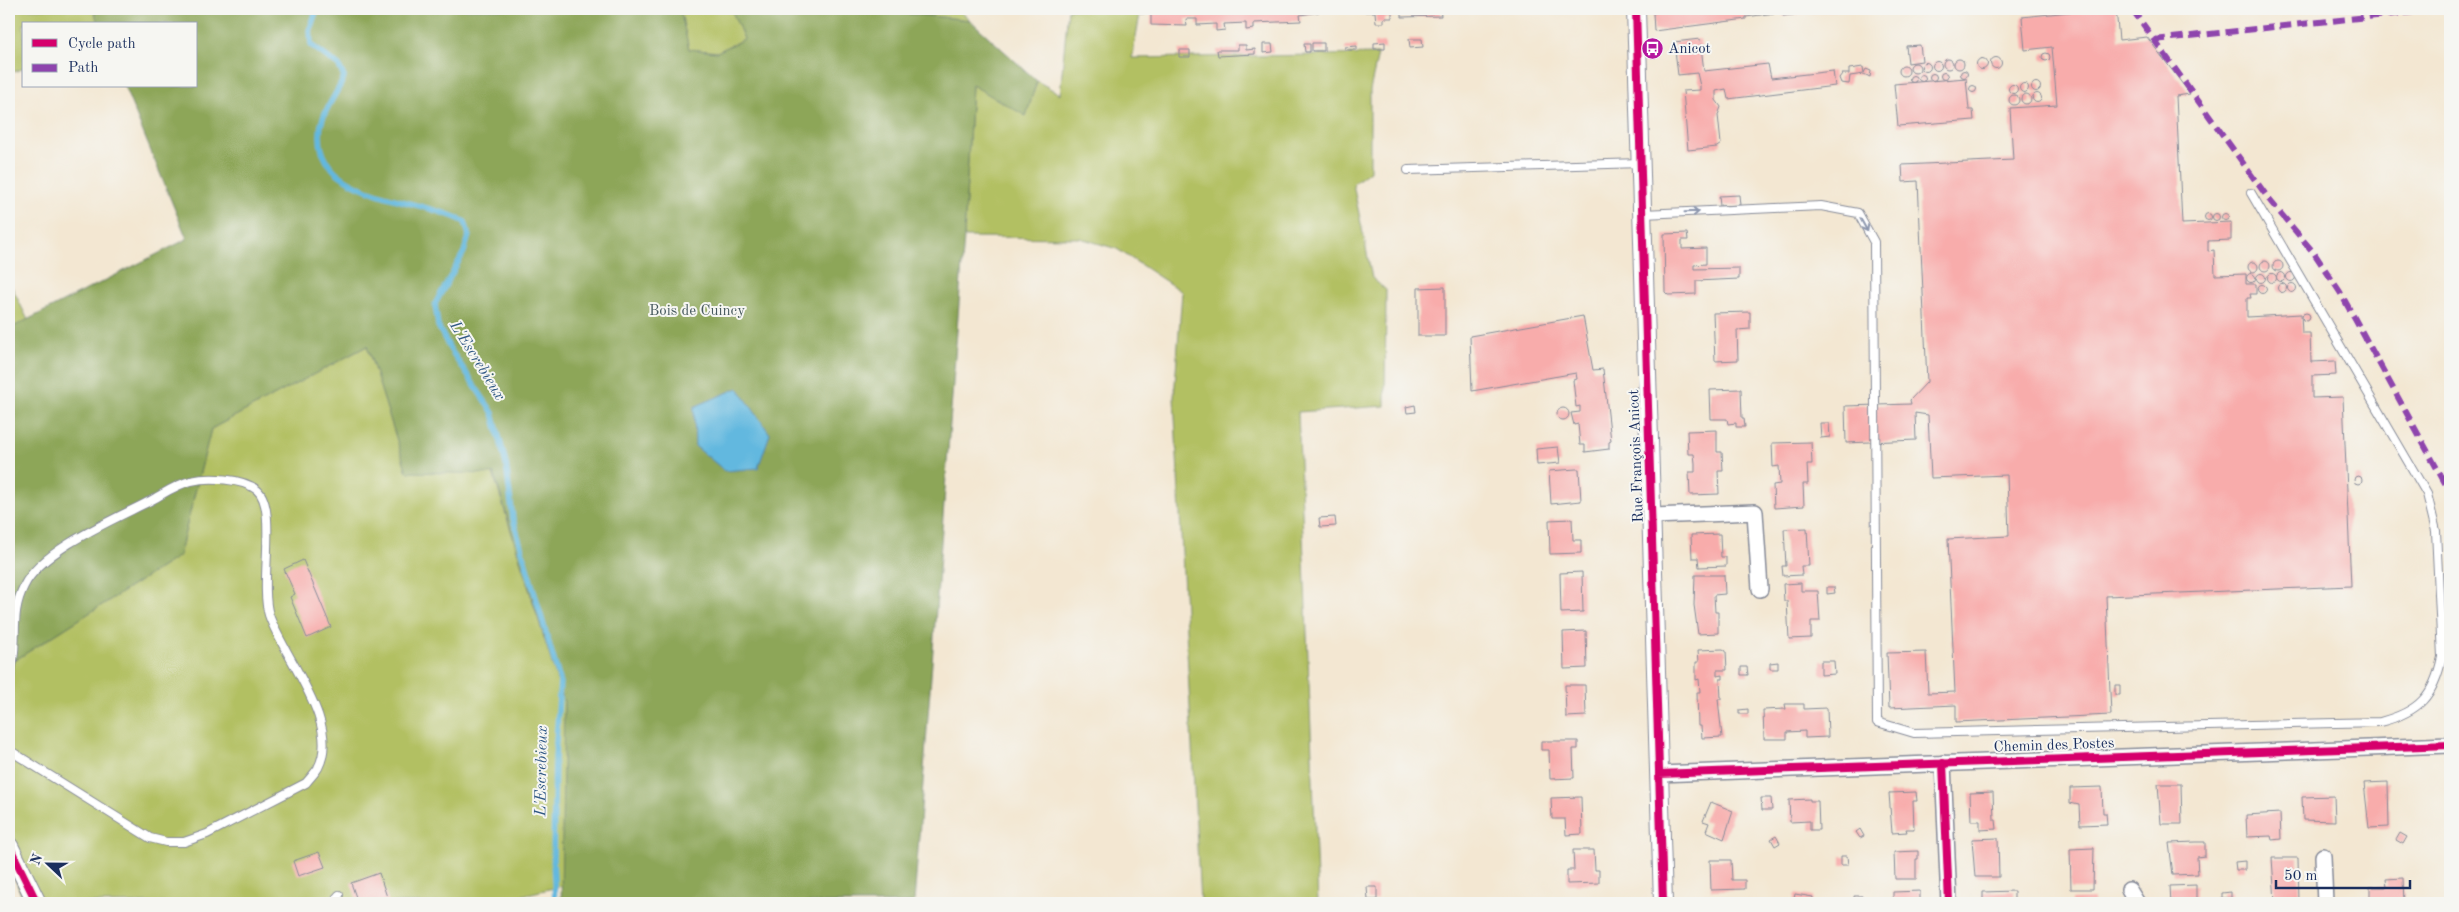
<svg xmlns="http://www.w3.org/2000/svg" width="2459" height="912" viewBox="0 0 2459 912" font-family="'Old Standard TT',serif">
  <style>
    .green { fill: #b2c062; stroke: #667860 }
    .forest { fill: #8da658; stroke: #546a5b }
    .water { fill: #62b8df; stroke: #3e749e }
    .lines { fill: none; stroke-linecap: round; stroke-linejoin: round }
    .stream { stroke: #62b8df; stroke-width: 5.5 }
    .building { fill: #f8acab }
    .service-casing { stroke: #878b98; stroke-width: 10 }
    .minor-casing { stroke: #878b98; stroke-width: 18 }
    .tertiary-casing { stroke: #878b98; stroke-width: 20 }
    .service { stroke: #fff; stroke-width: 8 }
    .minor { stroke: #fff; stroke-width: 15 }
    .tertiary { stroke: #fff; stroke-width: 18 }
    .quiet { stroke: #8e44ad; stroke-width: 6; stroke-dasharray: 12 6; stroke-linecap: butt }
    .cycleway-casing { stroke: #f6f6f2; stroke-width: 11 }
    .cycleway { stroke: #d6006c; stroke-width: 8 }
    .oneway { stroke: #8d97ae }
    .labels { text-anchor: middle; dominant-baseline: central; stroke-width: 4; stroke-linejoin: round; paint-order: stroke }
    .poi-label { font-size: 15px; fill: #1b2f5e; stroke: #f6f6f2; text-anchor: start }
    .park-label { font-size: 15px; fill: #485a5f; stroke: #f6f6f2 }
    .street-label { font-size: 15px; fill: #1b2f5e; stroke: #f6f6f2 }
    .water-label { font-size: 16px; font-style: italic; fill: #305885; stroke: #f6f6f2 }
  </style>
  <rect width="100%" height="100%" fill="#f6f6f2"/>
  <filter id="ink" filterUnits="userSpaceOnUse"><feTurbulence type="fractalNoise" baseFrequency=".02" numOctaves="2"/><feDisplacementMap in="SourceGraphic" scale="10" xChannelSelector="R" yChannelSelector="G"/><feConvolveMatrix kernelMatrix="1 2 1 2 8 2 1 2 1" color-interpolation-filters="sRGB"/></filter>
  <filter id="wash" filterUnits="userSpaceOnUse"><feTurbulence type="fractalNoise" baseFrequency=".0096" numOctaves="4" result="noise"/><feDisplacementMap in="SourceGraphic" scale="20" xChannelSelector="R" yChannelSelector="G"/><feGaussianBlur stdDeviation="1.12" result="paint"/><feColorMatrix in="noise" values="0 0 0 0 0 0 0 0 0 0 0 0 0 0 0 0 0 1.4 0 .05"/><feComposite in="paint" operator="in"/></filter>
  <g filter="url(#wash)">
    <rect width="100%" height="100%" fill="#f3e7d2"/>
    <path class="green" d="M9 9H93L99 24H24V68L9 74Z
      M680 9H958L970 20 871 10 732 9 744 39 717 52 689 49Z
      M1068 9H1141L1132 58 1378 54 1370 90V171L1353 184 1372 278 1386 290 1385 406 1298 412 1318 903H1200L1174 397 1182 292 1117 249 1080 238 964 237 972 84 1026 116 1037 81 1060 94Z
      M9 281 28 320 9 329Z
      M367 346 407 471 493 473 564 702 562 886 489 903H24L9 863V664L179 556 211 429Z"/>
    <path class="forest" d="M93 9H680L689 49 717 52 744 39 731 9 871 10 970 20 1037 81 1026 116 972 85 964 237 914 903H561L564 702 494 474 407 472 367 346 211 429 179 556 9 664V329L187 239 124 86H196V24H99Z"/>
    <path class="water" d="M738 388 770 434 758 468 725 471 695 446 694 407Z"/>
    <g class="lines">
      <path class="stream" d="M317 9 310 29 311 45 339 66 344 77C338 93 324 108 321 125 308 199 421 197 465 222L469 235 464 252 435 304 438 326 450 349 493 413 506 464 513 519 560 681 555 758 553 858 555 903"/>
    </g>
    <g id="blocks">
      <path class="building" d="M1141 9H1319V12L1300 15 1301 21 1254 23V29L1246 30V23L1224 24 1225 30 1216 31V24L1197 25V19H1186L1187 26 1151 25V13L1141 14Z
        M1364 9H1440L1441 16 1402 17V11H1392V18H1384V23H1376L1375 12H1365Z
        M1671 9H1838V10L1783 16 1782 12 1746 17V19L1654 31 1653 13 1671 11Z
        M2097 9H2116L2119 40 2147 37 2190 94 2176 96 2182 224 2231 222V240L2208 241V251L2214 250 2215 275 2246 274V284H2256V294H2250L2251 298H2247V317L2301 314 2302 333H2310L2311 362 2335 361 2336 375 2312 376V398L2343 397 2351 586 2106 596 2111 715 1956 722V705L1889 708 1887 653 1926 652 1928 693 1955 692 1948 539 2009 536 2007 475 1931 478 1928 415 1915 413 1916 440 1846 443 1845 406 1911 404 1910 400 1927 382 1918 181 1903 182 1902 165 2013 160 2010 108 2057 105 2052 47 2025 50 2022 17Z
        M1409 39H1422L1423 47 1410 48Z
        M1700 39 1704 71 1768 64 1771 78 1833 71 1835 86 1728 99 1726 89 1716 91V100L1721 107 1718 115 1721 144 1717 147 1688 150 1683 91 1700 90V86L1697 73 1678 75 1674 42Z
        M1385 42V49H1374V43Z
        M1312 43H1324V51H1312Z
        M1263 44H1272L1273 52 1263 53Z
        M1304 44H1310V52H1305Z
        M1238 45H1246V50L1255 49V54L1218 56 1217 50H1238Z
        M1920 45 1922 61 1908 63 1906 46Z
        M1357 46V50H1345V47Z
        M1179 50H1190V57H1179Z
        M2042 57a4 4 0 1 1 8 0a4 4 0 1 1-8 0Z
        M1990.5 63a5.5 5.5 0 1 1 11 0a5.5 5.5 0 1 1-11 0Z
        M1976.5 64a5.5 5.5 0 1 1 11 0a5.5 5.5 0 1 1-11 0Z
        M1954 64a5 5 0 1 1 10 0a5 5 0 1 1-10 0Z
        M1943 64a5 5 0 1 1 10 0a5 5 0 1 1-10 0Z
        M1932.5 66a4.5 4.5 0 1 1 9 0a4.5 4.5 0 1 1-9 0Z
        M1921.5 67a4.5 4.5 0 1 1 9 0a4.5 4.5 0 1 1-9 0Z
        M1910 68a5 5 0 1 1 10 0a5 5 0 1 1-10 0Z
        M1899 71a5 5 0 1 1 10 0a5 5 0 1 1-10 0Z
        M1863 67 1864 73 1866 69 1871 71 1870 77 1864 74 1850 76 1849 84 1841 83 1839 78 1842 74H1849V69Z
        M1960.5 74a3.5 3.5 0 1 1 7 0a3.5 3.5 0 1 1-7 0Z
        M1940.5 76a3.5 3.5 0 1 1 7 0a3.5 3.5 0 1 1-7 0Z
        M1929.5 77a3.5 3.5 0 1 1 7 0a3.5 3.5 0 1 1-7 0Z
        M1918.5 78a3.5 3.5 0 1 1 7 0a3.5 3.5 0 1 1-7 0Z
        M1909.5 79a3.5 3.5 0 1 1 7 0a3.5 3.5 0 1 1-7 0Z
        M1966 78 1969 110H1973L1974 120 1898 126 1894 84Z
        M2031.5 87a4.5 4.5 0 1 1 9 0a4.5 4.5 0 1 1-9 0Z
        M2019.5 88a4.5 4.5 0 1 1 9 0a4.5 4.5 0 1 1-9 0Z
        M2008.5 89a4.5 4.5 0 1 1 9 0a4.5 4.5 0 1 1-9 0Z
        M1969.5 89a3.5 3.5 0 1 1 7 0a3.5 3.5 0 1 1-7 0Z
        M2032.5 98a4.5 4.5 0 1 1 9 0a4.5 4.5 0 1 1-9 0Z
        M2021 99a5 5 0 1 1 10 0a5 5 0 1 1-10 0Z
        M2009 100a5 5 0 1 1 10 0a5 5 0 1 1-10 0Z
        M1739 195 1740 205 1720 206 1719 196Z
        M2221.5 217a3.5 3.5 0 1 1 7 0a3.5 3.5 0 1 1-7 0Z
        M2212.5 217a3.5 3.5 0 1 1 7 0a3.5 3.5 0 1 1-7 0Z
        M2204.5 217a3.5 3.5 0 1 1 7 0a3.5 3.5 0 1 1-7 0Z
        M1687 233 1688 240H1682V249L1706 248V264L1694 265V269L1739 268V279L1696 281V294L1668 295 1665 292 1664 234Z
        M2273 266a5 5 0 1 1 10 0a5 5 0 1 1-10 0Z
        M2260 266a5 5 0 1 1 10 0a5 5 0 1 1-10 0Z
        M2248 267a5 5 0 1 1 10 0a5 5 0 1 1-10 0Z
        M2276.5 277a4.5 4.5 0 1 1 9 0a4.5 4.5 0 1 1-9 0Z
        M2286.5 277a4.5 4.5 0 1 1 9 0a4.5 4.5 0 1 1-9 0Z
        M2267.5 278a4.5 4.5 0 1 1 9 0a4.5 4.5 0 1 1-9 0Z
        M2246.5 278a4.5 4.5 0 1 1 9 0a4.5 4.5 0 1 1-9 0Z
        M2256.5 278a4.5 4.5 0 1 1 9 0a4.5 4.5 0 1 1-9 0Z
        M2277.5 288a4.5 4.5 0 1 1 9 0a4.5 4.5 0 1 1-9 0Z
        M2287.5 288a4.5 4.5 0 1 1 9 0a4.5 4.5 0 1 1-9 0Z
        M2257.5 289a4.5 4.5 0 1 1 9 0a4.5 4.5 0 1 1-9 0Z
        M1445 287V336H1418V288Z
        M1750 312V329L1737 330 1738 360 1715 361 1713 313Z
        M2302 317a4 4 0 1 1 8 0a4 4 0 1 1-8 0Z
        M1583 316 1593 370 1603 369 1611 441 1609 442V449L1585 452V445H1580L1578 424 1574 425 1571 413 1580 412V406L1576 407 1573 380 1577 379 1576 373 1472 391 1470 336Z
        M1741 389 1742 418H1744L1745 427H1736V423L1728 424 1727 419H1711L1710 390Z
        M1415 405 1416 412 1407 413 1406 407Z
        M1557 414a6 6 0 1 1 12 0a6 6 0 1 1-12 0Z
        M1820 423H1829L1830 437 1821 438Z
        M1717 430V452H1722L1723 471H1718L1719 494 1690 495 1689 472H1695V463L1694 454H1688L1687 431Z
        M1811 442 1812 464H1807L1808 484H1803L1804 506 1774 508 1773 485 1780 484 1779 466 1773 467 1772 443Z
        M1558 447 1560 463 1537 465 1536 449Z
        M1576 469H1579L1581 501 1551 504 1549 471Z
        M2354 480a4 4 0 1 1 8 0a4 4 0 1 1-8 0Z
        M1335 517 1336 526 1320 527 1319 518Z
        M1572 519 1573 540H1581V553L1550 554 1549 520Z
        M1807 528 1809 566H1801L1802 575 1783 576 1782 566H1786L1784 529Z
        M1720 534 1721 557H1726V566L1699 567 1698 558H1692L1691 535Z
        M303 560 331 627 307 638 290 597 295 594 284 569Z
        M1582 572 1583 612 1561 613 1560 573Z
        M1695 575H1724L1725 594 1714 595 1715 612H1718V633L1698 634 1694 605Z
        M1801 583V591H1818L1820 621H1811V638L1789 639 1787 601H1784L1783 584Z
        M1827 587H1834L1835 593 1827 594Z
        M1586 631 1587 668 1564 669 1563 632Z
        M1723 649 1726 651 1727 670H1717V676L1723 675V679H1720L1721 699H1718L1722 737 1702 738 1701 726H1698L1697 692H1700L1699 679 1696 680V662H1699L1698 650Z
        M1821 661H1834L1835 674 1821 675Z
        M1778 662V669H1770V663Z
        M1741 667H1747L1748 675H1741Z
        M1565 685H1585L1586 716 1566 717Z
        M2115 685H2120V695H2115Z
        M1785 704H1804V709L1827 708 1828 737 1805 738V731L1787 732V739H1764L1763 710 1786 709Z
        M1748 709V714H1739V710Z
        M1541 741H1578V749H1573L1574 778 1550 779 1549 750H1541Z
        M2388 782 2389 827 2369 828 2364 783Z
        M2158 784H2181L2182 824H2161Z
        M2102 787 2103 813H2106L2107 824 2080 825 2079 805 2070 803V788Z
        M1916 792 1917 801H1913L1914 829H1906L1907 832 1892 833 1889 793Z
        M1993 792 1994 820H1996L1997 829 1980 830V821H1971L1970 793Z
        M2334 796 2335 821 2303 820 2302 797Z
        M1581 797 1582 834 1566 835 1565 819H1552L1551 798Z
        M1761 798H1771L1772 810H1762Z
        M1810 799V801H1818L1819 830H1810V821L1790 822 1789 800Z
        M1711 802 1733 811 1724 839 1706 831 1709 823 1703 821Z
        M2280 813 2281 839 2272 840 2271 836 2247 837 2246 815Z
        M1860 829 1864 836 1860 838 1856 832Z
        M2400 833 2407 837 2403 844 2396 840Z
        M1776 836 1780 843 1775 846 1771 839Z
        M1998 838 1999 877H1975L1972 839Z
        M2196 842H2205V856L2197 857 2198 874 2173 875 2169 843Z
        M2094 848 2093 889H2071L2070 849Z
        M1573 850H1594L1595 870H1599V883L1567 884V870H1574Z
        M1918 851V859H1916V879H1895L1894 852Z
        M319 852 325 867 298 876 293 861Z
        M1841 856H1847L1848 865H1841Z
        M2272 858H2298L2299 901 2275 902Z
        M1710 860H1731L1732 880H1745V889L1711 890Z
        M2245 861V870H2236L2235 862Z
        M379 873 389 903H358L351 883Z
        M2403 878 2404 903H2370V887H2387L2386 879Z
        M2196 885V903H2171L2170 886Z
        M1367 887H1377V900H1368Z
        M1920 891V903H1893V892Z
        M2014 891V900H2009V903H1983V892Z
        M2231 892V898H2222V893Z
        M1795 894 1813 897 1812 903H1793Z
        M1854 896H1862V903H1855Z
        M2094 899V903H2071V900Z"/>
    </g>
  </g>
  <g filter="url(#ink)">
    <use href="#blocks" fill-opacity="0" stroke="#878b98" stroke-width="1"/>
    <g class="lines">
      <defs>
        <path id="service" d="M1408 170 1641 163
          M1643 214 1821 206 1858 213 1874 242 1877 722 1914 733 2380 722C2419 712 2434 696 2442 657L2436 531 2427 494 2251 193
          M9 686C10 675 13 664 14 652 16 628 12 610 24 586 41 550 115 519 150 501 163 494 177 484 191 481 208 477 242 478 257 490 278 507 259 584 269 615 283 657 342 723 318 768 315 773 310 778 306 783L207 834 184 842H166L150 838 9 750
          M332 903 339 895"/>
        <path id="minor" d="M1653 516 1755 512 1760 589
          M1943 763 1949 903
          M1659 774 2450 745
          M2323 856 2325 903
          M2129 890 2137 903"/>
        <path id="tertiary" d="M1636 9 1663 903
          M9 846 37 903"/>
      </defs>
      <use href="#service" class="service-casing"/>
      <use href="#minor" class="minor-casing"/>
      <use href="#tertiary" class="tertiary-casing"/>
      <use href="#service" class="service"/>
      <use href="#minor" class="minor"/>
      <use href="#tertiary" class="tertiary"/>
      <path class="quiet" d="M2132 9 2271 202 2314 253 2340 292 2450 492
        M2154 40 2441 9"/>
      <defs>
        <path id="cycleway" d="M1636 9 1663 903
          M1943 763 1949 903
          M1659 774 2450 745
          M9 846 37 903"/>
      </defs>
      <use href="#cycleway" class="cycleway-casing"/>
      <use href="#cycleway" class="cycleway"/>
    </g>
    <defs><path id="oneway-shaft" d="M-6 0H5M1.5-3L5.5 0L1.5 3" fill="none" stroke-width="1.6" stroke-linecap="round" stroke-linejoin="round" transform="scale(1.25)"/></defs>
    <g class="oneway">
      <use href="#oneway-shaft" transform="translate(1692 212) rotate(-2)"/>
      <use href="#oneway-shaft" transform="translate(1864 225) rotate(61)"/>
    </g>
  </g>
  <defs>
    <symbol id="bus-disc" viewBox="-11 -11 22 22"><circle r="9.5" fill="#b5179e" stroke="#f6f6f2"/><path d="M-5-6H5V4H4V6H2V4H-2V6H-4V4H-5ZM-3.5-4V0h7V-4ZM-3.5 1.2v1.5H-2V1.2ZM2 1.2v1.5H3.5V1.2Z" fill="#fff"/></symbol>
  </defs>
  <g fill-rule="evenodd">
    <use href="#bus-disc" x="1640" y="36" width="25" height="25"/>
  </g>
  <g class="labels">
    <g class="poi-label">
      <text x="1668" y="49">Anicot</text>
    </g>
    <g class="park-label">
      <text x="697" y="311">Bois de Cuincy</text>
    </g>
    <g class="street-label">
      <text transform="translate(1637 456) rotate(-92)">Rue François Anicot</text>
      <text transform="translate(2054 746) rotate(-2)">Chemin des Postes</text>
    </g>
    <g class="water-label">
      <text transform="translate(477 361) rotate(58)">L'Escrebieux</text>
      <text transform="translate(542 771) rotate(-89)">L'Escrebieux</text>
    </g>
  </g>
  <rect width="2459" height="912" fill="none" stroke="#f6f6f2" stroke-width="30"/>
  <rect x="22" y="22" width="175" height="65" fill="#f6f6f2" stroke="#9ea6b7"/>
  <rect x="32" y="39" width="25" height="8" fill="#d6006c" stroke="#9ea6b7"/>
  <text x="68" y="48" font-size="15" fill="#1b2f5e">Cycle path</text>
  <rect x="32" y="64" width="25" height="8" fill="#8e44ad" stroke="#9ea6b7"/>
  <text x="68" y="72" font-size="15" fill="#1b2f5e">Path</text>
  <g transform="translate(48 864) rotate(292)" stroke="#f6f6f2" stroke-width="4" paint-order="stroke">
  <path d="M0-4L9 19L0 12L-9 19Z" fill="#1b2f5e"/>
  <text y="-8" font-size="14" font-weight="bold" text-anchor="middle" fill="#1b2f5e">N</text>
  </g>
  <path d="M2276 880v8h134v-8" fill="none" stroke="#1b2f5e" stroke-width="2.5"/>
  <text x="2284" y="880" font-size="15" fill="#1b2f5e" stroke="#f6f6f2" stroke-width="4" paint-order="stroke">50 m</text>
</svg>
